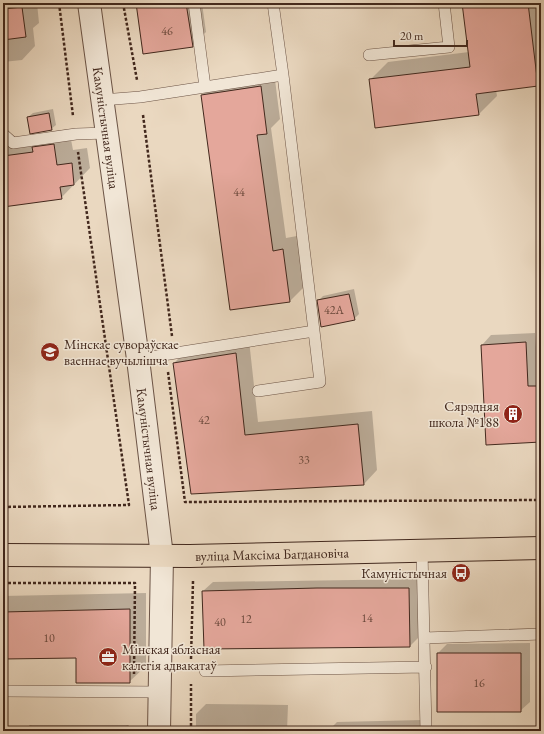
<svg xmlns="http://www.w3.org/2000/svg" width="544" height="734" viewBox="0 0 544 734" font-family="'EB Garamond',serif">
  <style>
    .shadow { fill: #0003 }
    .building { fill: #e4a79b; stroke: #42281d }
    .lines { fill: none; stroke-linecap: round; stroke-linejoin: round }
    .service-casing { stroke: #6c5446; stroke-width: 12 }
    .tertiary-casing { stroke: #6c5446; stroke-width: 24 }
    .primary-casing { stroke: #42281d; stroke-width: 24 }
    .path { stroke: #42281d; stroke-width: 2.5; stroke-dasharray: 3 2; stroke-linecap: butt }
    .service { stroke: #f1e6d6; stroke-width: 11 }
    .tertiary { stroke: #f1e6d6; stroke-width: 22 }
    .primary { stroke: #ead8c0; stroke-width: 22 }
    .labels { text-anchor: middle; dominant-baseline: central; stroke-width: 3; stroke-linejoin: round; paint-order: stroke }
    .number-label { font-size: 12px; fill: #6a483c }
    .street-label { font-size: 14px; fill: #42281d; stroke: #f1e6d6 }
    .poi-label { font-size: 14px; fill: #42281d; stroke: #f1e6d6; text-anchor: start }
  </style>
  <rect width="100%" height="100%" fill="#ead8c0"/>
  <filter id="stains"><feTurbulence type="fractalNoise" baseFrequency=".005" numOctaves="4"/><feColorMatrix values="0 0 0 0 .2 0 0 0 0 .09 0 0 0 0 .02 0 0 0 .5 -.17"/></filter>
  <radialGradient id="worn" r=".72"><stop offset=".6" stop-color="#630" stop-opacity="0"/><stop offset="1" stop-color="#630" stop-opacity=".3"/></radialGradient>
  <path class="shadow" d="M3 3H37L39 23 33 28 35 46 22 60 3 62Z
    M137 3H202L206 32 192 46Z
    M463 3H541V82L538 85 496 90 497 96 479 114 370 80 388 62 469 52Z
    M274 72 280 119 271 128 286 238 297 236 304 287 290 301 231 309 202 95 215 82Z
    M53 109 56 125 51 129 28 117 33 113Z
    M69 129 73 150 87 148 90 168 61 198 3 206V143L44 137 49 132Z
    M354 289 359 314 354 319 318 301 323 296Z
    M535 333 538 377H541V441L487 443 482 345 491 335Z
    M249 340 258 422 372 411 377 470 364 484 192 493 174 363 188 349Z
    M419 579V637L410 646 203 591 213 582Z
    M146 593V666L129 682 77 657 3 658V596Z
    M530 643V702L520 711 438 653 447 644Z
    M206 704 288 705 287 731H196V714Z
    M422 720V731H328L337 722Z"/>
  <path class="building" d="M136 3H186L193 47 143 54Z
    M462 3H528L538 86 476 94 479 115 375 128 369 79 470 67Z
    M22 7 26 37 3 40V9Z
    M261 86 267 134 257 135 273 251 283 249 290 302 230 310 201 95Z
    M49 113 52 130 30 134 27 117Z
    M54 144 57 165 72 163 74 185 60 187 62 199 3 207V156L33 152 32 147Z
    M349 294 355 320 321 327 317 300Z
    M526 342 528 386H541V442L486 445 481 345Z
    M236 353 245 435 358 424 364 485 191 494 173 363Z
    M317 588H409L410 647 204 649 202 591Z
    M130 609V683H76V658L3 659V612Z
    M437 653H521V712H437Z"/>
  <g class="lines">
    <defs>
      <path id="service" d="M273 3 283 75
        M369 55 449 47 444 3
        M102 100 140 97 205 87 194 3
        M3 134 13 143 76 134 106 133
        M138 359 314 331 283 75 205 87
        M258 391 320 382 314 331
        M422 550 426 731
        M424 638 541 634
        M205 671 426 667
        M3 691 160 692
        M32 731H126"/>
      <g id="tertiary">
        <path id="s1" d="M89 3 138 359 162 556 159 731"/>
      </g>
      <g id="primary">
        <path id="s2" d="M3 555 190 556 541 548"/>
      </g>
    </defs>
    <use href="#service" class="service-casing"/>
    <use href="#tertiary" class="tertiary-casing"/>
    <use href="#primary" class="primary-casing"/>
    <path class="path" d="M59 3 73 116
      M123 3 137 80
      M143 115 172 336
      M168 372 185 502 541 500
      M3 507 129 505 78 152
      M3 583H135L134 675
      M191 659 193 581
      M306 730V731
      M191 731V684"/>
    <use href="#service" class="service"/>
    <use href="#tertiary" class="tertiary"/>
    <use href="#primary" class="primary"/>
  </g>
  <defs>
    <symbol id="university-disc" viewBox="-11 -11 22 22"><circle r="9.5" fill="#8f2418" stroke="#f1e6d6"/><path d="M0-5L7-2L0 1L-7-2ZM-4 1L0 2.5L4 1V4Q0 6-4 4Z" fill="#fff"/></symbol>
    <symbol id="building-disc" viewBox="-11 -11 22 22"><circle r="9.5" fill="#8f2418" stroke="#f1e6d6"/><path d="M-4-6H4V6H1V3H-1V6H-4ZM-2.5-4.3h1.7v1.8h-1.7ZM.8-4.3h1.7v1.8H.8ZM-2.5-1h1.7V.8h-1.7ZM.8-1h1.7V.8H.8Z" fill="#fff"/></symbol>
    <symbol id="bus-disc" viewBox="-11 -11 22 22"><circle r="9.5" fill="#8f2418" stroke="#f1e6d6"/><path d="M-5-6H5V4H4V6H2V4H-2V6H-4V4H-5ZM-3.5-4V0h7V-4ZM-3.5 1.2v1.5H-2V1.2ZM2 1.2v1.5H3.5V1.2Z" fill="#fff"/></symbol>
    <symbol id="office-disc" viewBox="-11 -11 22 22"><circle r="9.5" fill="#8f2418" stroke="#f1e6d6"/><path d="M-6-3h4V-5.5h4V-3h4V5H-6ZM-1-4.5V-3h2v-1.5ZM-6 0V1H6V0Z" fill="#fff"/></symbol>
  </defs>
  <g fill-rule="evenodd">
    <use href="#university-disc" x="39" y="341" width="22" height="22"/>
    <use href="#building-disc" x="502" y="403" width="22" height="22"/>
    <use href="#bus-disc" x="450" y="562" width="22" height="22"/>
    <use href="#office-disc" x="97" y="646" width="22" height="22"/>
  </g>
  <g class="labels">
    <g class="number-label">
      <text x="167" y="31">46</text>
      <text x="239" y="192">44</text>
      <text x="334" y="310">42А</text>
      <text x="204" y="420">42</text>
      <text x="304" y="460">33</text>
      <text x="367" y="618">14</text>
      <text x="246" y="619">12</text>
      <text x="220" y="622">40</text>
      <text x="49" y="638">10</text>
      <text x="479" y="683">16</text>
    </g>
    <g class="street-label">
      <text stroke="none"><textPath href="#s1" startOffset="126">Камуністычная вуліца</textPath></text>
      <text stroke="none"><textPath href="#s1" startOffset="450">Камуністычная вуліца</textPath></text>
      <text stroke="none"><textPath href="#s2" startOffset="269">вуліца Максіма Багдановіча</textPath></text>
    </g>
    <g class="poi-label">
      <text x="64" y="344">Мінскае сувораўскае<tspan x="64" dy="16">ваеннае вучылішча</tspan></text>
      <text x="499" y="406" text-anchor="end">Сярэдняя<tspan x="499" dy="16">школа №188</tspan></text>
      <text x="447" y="573" text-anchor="end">Камуністычная</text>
      <text x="122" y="649">Мінская абласная<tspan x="122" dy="16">калегія адвакатаў</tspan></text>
    </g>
  </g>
  <rect width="544" height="734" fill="none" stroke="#ead8c0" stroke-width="16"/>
  <rect x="4" y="4" width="536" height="726" fill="none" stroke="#42281d" stroke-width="2"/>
  <rect x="8" y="8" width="528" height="718" fill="none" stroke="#42281d"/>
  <path d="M394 40v6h73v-6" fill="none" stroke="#42281d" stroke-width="2"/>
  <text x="400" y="40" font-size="12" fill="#42281d" stroke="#f1e6d6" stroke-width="3" paint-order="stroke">20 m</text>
  <rect width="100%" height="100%" filter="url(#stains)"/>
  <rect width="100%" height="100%" fill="url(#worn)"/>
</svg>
